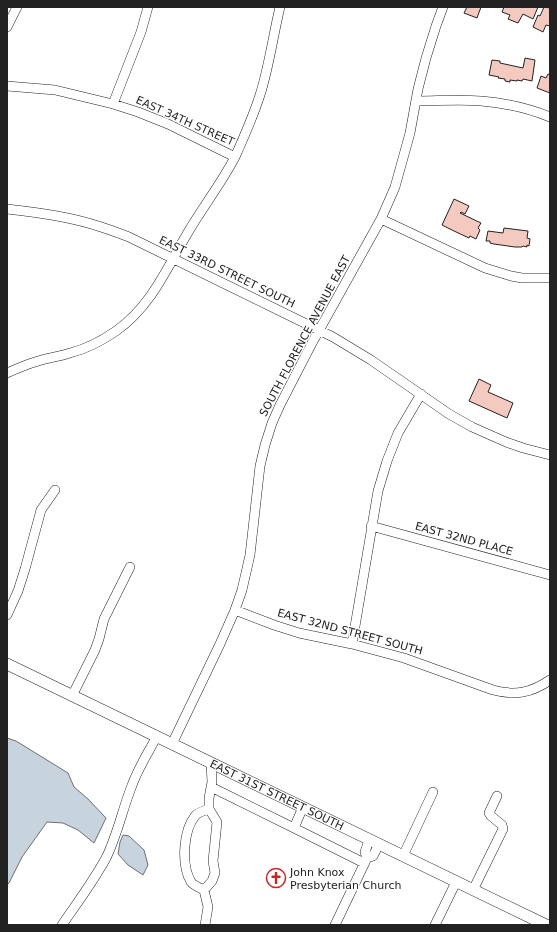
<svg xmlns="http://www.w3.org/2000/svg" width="557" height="932" viewBox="0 0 557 932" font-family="'DejaVu Sans',sans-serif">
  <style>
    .water { fill: #c7d3dd; stroke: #6f6f6f }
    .building { fill: #f3c9c0; stroke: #222 }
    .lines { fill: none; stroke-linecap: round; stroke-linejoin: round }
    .minor-casing { stroke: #222; stroke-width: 10 }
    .major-casing { stroke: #222; stroke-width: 12 }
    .minor { stroke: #fff; stroke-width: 9 }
    .major { stroke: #fff; stroke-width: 11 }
    .labels { text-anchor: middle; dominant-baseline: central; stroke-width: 3; stroke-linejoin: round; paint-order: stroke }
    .street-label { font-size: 11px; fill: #222; stroke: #fff }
    .poi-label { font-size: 11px; fill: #222; stroke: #fff; text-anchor: start }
  </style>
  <rect width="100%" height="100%" fill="#fff"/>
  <path class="water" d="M7 738 16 741 68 773 74 787 88 799 106 818 94 843 78 830 63 823 47 822 22 857 9 883 7 885Z
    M123 835 129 836 144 850 148 865 143 875 128 865 118 854 120 842Z"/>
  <path class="building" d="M467 7H481L477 18 464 13Z
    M504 7H538L533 19 523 14 518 23 508 19 510 15 502 12Z
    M544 7 550 8V26L546 25 543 32 533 27 538 15 540 16Z
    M525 58 535 60 532 81 523 79 522 81 517 80V81L510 80V82L505 81V79L498 78 499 77 489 75 492 60 500 61V63L523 68Z
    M548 74 550 75V93L537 88 541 76 546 78Z
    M454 199 469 206 465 214 461 212 460 213 481 223 478 228 480 230 476 239 470 236 469 238 454 231 442 225Z
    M504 228 528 231 527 238 530 239 529 246 527 245V247L523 246 522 247H515L494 244 490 243V241H486L488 231 503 233Z
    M479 379 491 385 488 392 513 403 507 418 469 401Z"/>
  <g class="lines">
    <defs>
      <path id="minor" d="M7 27 17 7
        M7 86 55 90 113 104 138 112 168 124 235 157
        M416 101C438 101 459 99 481 101 505 103 528 108 550 117
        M113 104 141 32 148 7
        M7 209C24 211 40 213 57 216 82 220 106 228 129 237L333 337 371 360 449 414 472 427 506 442 523 448 550 455
        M381 219 485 268 511 276 522 278H550
        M7 373C16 369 25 365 35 362 46 358 58 357 70 353 86 349 103 340 116 331 151 306 166 270 187 234 202 208 221 184 235 157 244 137 253 117 260 95 269 67 273 36 280 7
        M371 526 550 575
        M235 610 274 625 299 633 352 644 404 658 493 690C515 696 531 693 550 680
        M7 615 18 591 25 569 41 510 55 490
        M352 644 378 491 387 461 398 433 421 394
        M72 696 95 650 99 639 104 619 130 567
        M172 744 220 644 235 610 242 590 250 555 260 466 265 445 272 423 280 405 312 343 381 219 395 187 410 133 418 89 426 58 436 26 443 7
        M211 787 294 828
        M303 807 294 828 364 863
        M369 840 365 852 367 858 373 856 379 844
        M403 856 433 792
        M204 890C200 888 193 885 191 882 181 865 183 831 195 816 198 812 204 811 209 809
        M473 890 503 829 502 825 491 816 489 813 497 796
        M62 925C77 903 93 882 106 858 117 836 122 811 131 788 137 770 148 753 157 736
        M205 925 208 907 204 890 212 881 215 873 213 861 217 822 209 809V798L212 782 211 763
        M335 925 367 858
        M435 925 456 882"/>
      <g id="major">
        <path id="s1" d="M7 664 546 925"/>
      </g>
    </defs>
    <use href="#minor" class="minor-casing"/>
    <use href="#major" class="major-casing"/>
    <use href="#minor" class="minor"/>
    <use href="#major" class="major"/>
  </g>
  <defs>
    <symbol id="church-ring" viewBox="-11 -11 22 22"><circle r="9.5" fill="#fff" stroke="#c62828" stroke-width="1.5"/><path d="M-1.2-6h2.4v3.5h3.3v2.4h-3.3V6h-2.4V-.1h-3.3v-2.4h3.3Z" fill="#c62828"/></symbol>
  </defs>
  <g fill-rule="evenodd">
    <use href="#church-ring" x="265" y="867" width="22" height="22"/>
  </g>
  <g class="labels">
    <g class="street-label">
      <text transform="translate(185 121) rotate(24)">EAST 34TH STREET</text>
      <text transform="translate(227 272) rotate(26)">EAST 33RD STREET SOUTH</text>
      <text transform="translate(305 336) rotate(-62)">SOUTH FLORENCE AVENUE EAST</text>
      <text transform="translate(464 539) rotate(15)">EAST 32ND PLACE</text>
      <text transform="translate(350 632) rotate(15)">EAST 32ND STREET SOUTH</text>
      <text stroke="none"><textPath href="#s1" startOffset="300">EAST 31ST STREET SOUTH</textPath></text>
    </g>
    <g class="poi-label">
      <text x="290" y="872">John Knox<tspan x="290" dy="13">Presbyterian Church</tspan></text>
    </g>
  </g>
  <rect width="557" height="932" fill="none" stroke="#222222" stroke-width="16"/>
</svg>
